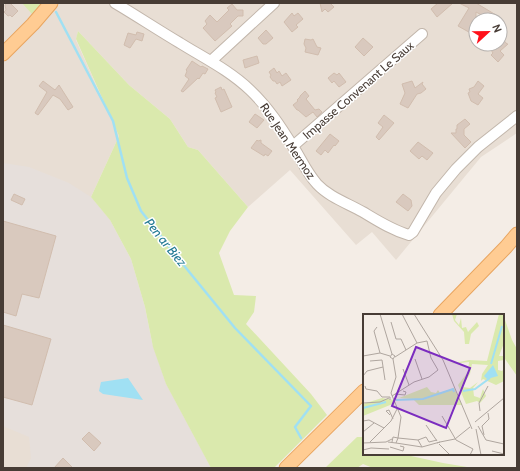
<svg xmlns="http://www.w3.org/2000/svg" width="520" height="471" viewBox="0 0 520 471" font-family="Cabin,sans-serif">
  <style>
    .residential { fill: #e8ded4; fill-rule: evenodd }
    .industrial { fill: #e6dfdb }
    .green { fill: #dae9ad }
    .water { fill: #a0e0f3 }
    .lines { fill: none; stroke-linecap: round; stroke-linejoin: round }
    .stream { stroke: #a0e0f3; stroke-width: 2.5 }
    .building { fill: #d9c9be; stroke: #d1bdae }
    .minor-casing { stroke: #c2b6ab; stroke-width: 12 }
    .major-casing { stroke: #e8a560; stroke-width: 15 }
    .minor { stroke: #fff; stroke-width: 10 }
    .major { stroke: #ffcc93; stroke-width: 13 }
    .labels { text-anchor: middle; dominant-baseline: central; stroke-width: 3; stroke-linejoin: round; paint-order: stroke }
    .street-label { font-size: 12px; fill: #473c35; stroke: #fff }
    .water-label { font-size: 13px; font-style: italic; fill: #257b95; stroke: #fff }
    .inset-river { fill: none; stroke: #a0e0f3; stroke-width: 2 }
    .inset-road { fill: none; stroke: #afa69f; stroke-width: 1 }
    .view { fill: #7b2cbf; fill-opacity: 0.15; stroke: #7b2cbf; stroke-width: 2 }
    .inset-edge { fill: none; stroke: #473c35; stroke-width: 2 }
  </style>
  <rect width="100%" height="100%" fill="#f4ede6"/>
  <path class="residential" d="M3 3H517V133L481 157 396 260 372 232 356 245 290 170 248 207 198 150 188 147 170 119 129 85 78 31 76 40 119 136 91 197 110 220 166 384 211 468H3ZM476 20H500V44H476Z"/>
  <path class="industrial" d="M3 163 29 167 69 183 91 197 110 220 131 259 145 307 153 347 166 384 211 468H26L31 458 29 437 3 426Z"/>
  <path class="green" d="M22 3H42L32 14Z
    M78 31 129 85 170 119 188 147 198 150 248 207 230 231 219 253 234 295 256 296 254 312 246 324 311 394 327 415 274 468H211L166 384 153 347 145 307 131 259 110 220 91 197 119 136 76 39Z
    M503 318 505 320 512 340 517 349V376L505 359 503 354Z
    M357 437H364V454H407L411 456 443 463 473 468H373L363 464 357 468H325Z"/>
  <path class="water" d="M128 378 143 400 103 394 99 391 101 382Z"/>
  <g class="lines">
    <path class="stream" d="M56 12 113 121 127 178 141 211 186 268 235 328 311 406 295 427 301 438"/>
  </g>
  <path class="building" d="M7 3H10L18 11 12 17 10 15 8 16 4 12 6 10 5 5Z
    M320 3H332L331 4 334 7 328 12 325 9 322 12Z
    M438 3H453L437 17 431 9Z
    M459 3H476L496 15 493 20H491L476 12V36L458 26 469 8Z
    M232 4 237 10H243V16H238L230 24 232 26 215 41 203 28 207 24 205 21 210 15 217 22 229 10 227 8Z
    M292 13 294 16 298 13 303 19 296 25 298 27 292 32 284 22Z
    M266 30 273 38 266 44H263L258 38Z
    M137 32 144 34 142 41 136 39 130 48 124 45 128 33 136 35Z
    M500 36 507 44H508L500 51 504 55 498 62 491 55 493 53 491 50 497 44H500Z
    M363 38 373 47 364 56 355 47Z
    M305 39 311 40 313 39 317 47 321 48 318 55 305 52 306 48 304 44Z
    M257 56 259 63 245 68 243 60Z
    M192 61 201 67 202 66 208 69 205 74 203 73 199 79 198 78 183 92 181 91 189 79 185 76 187 71 186 70Z
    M274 68 277 73 279 71 282 76 286 73 291 80 282 86 280 82 277 84 275 81H273L270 77 271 75 269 72Z
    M334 73 337 75 339 73 346 82 339 87 334 81 332 83 328 78Z
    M43 81 55 90 59 85 73 107 68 110 60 99 53 95 38 115 35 113 47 92 39 86Z
    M412 81 415 88 423 82 422 84 426 89 421 93 417 94 408 108 400 104 405 93 402 84Z
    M478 81 484 86 478 94 483 98 478 105 471 101 468 93 470 92 469 89 474 87Z
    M221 87 222 90 224 89 232 107 221 112 215 98 217 97 215 93 216 92 215 90Z
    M305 91 309 96 306 99 315 110 319 109 322 112 317 117 313 112 306 117 298 110H297L293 105 298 101 297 100 300 97V96Z
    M255 114 264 120 257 128 249 122Z
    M384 115 394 123 379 140 376 137 383 127 378 123Z
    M465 119 470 124 464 129V135L471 142 465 148 451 133H456V129H457V125Z
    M330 134 339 141 335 146 334 145 328 153 325 150 321 155 316 151Z
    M257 140 258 141 261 140V143L272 151 268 156 265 154 264 156 251 148Z
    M418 142 433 153 427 160 422 156 419 159 410 151Z
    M14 194 25 199 22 205 11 200Z
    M403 194 411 200 412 206 408 211 396 202Z
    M3 221 56 236 39 298 22 294 16 316 3 312Z
    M3 325 51 339 32 405 3 397Z
    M89 432 101 443 94 451 82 439Z
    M63 458 73 468H54Z"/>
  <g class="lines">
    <defs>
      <path id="minor" d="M115 3C137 16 158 30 180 43 204 58 229 70 250 90 268 107 281 127 294 148 301 159 307 173 317 184 329 197 347 203 363 212 378 221 392 230 409 235L413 232 436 193 456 169 478 147 517 116
        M211 61 274 3
        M293 146 422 34"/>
      <path id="major" d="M3 54 33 24 51 3
        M440 315 506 247 517 234
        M286 468 364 391"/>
    </defs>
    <use href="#minor" class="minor-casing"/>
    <use href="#major" class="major-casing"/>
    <use href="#minor" class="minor"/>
    <use href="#major" class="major"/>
  </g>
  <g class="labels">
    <g class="street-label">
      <text transform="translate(358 90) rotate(-41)">Impasse Convenant Le Saux</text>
      <text transform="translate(288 141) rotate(56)">Rue Jean Mermoz</text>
    </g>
    <g class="water-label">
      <text transform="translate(166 242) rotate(51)">Pen ar Biez</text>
    </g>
  </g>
  <g transform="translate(363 314)">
    <rect width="141" height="141" fill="#f4ede6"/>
    <path d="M89 0H94L92 6 96 11 98 4 99 14 103 13 105 18 114 8 116 12 108 20 106 30H102L101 18 91 7ZM136 0H141V29L136 42H141V46L135 47V56L139 57 141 55V67L133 71 120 65 118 67 119 60 125 51 109 50 107 60 99 73 107 74 115 68 110 74 111 82 117 84 120 75 123 82 117 89 114 87 103 90 95 71 105 58 106 48 87 50 106 46 124 47ZM64 73 68 78 73 79 75 76 77 79 91 74 99 91H56L50 85 36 84ZM19 84 31 86 32 89 0 102V90Z" fill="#dae9ad"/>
    <path d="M130 51 135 62 124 65 121 62Z" fill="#a0e0f3"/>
    <path class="inset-river" d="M128 50 139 12M100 77 112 75 127 64M33 86 60 85 90 75 91 78M0 94 23 88"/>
    <path class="inset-road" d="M17 0 29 40M39 0 54 29M51 0 80 46 109 115M28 8 33 25H38L43 36M14 13 11 17 17 39M0 42 17 39 27 42M30 45 32 42 29 40 27 43 30 45 33 63 28 79 38 103 35 124M52 45 59 65M7 47 19 46 22 66M40 55 46 71M0 62 4 57 20 53M2 72 3 75 14 77 19 83H27V86M32 80 42 81 43 78 40 77M29 82 51 68 66 63 75 56 68 44 64 27 54 29 32 43M0 89 17 88 26 84M117 97 116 89 125 72M27 101 23 97 26 96 30 105M79 102 93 126 110 135 107 141M0 107 6 106 21 114M112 108 141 84M63 111 74 127M115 112 123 126 141 130M113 115 118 141M0 118 11 109M121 121 119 112 126 105 125 99M35 124 55 126 59 133M55 126 63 123 66 128 74 126M7 128 28 107 34 95M25 128 33 129 35 124 30 123 29 128M77 128 92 125 107 113M0 129 23 128 29 125M33 129 59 133 77 128 74 129M76 130 86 140M27 133 40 137 41 133 37 132M0 136 8 134 26 135M129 137 141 140"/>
    <path class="view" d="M53 33 107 54 83 114 29 92Z"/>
    <rect width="141" height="141" class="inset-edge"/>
  </g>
  <rect width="520" height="471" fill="none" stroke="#473c35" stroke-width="8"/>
  <g transform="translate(488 32) rotate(68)"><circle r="19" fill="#ffffff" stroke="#b5b1ae"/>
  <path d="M0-3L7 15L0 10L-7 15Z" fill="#ff111b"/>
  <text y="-6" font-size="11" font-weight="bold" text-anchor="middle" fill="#473c35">N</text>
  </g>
</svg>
